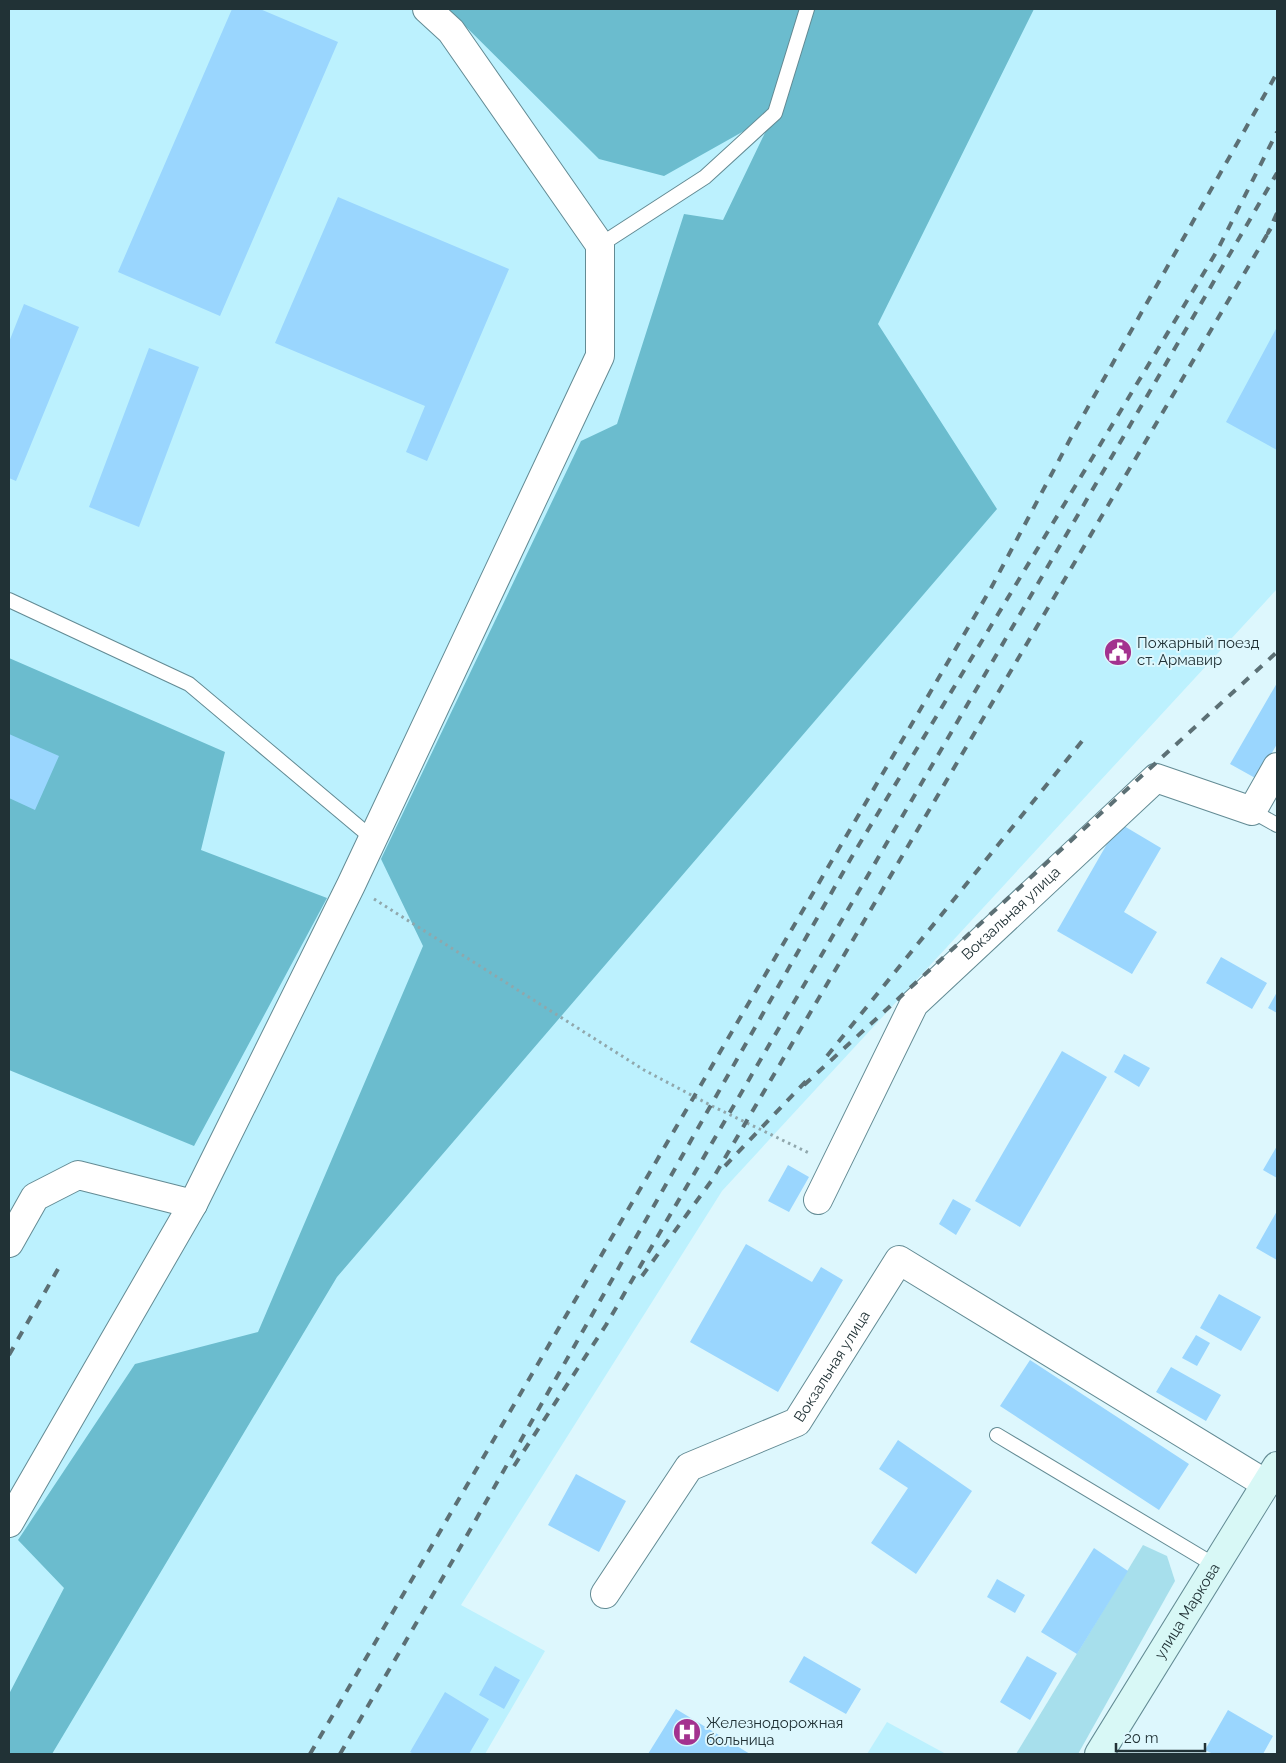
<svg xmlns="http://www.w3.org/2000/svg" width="1286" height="1763" viewBox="0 0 1286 1763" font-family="Raleway,sans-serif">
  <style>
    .built { fill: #bcf1fe }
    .green { fill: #a7dfec }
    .forest { fill: #6bbcce }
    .building { fill: #9ad6fe }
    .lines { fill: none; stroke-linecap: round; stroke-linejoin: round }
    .service-casing { stroke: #638b94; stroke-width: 16 }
    .minor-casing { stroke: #638b94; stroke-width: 30 }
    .secondary-casing { stroke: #638b94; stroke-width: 30 }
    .path { stroke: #90a7ac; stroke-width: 3; stroke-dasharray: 2.5 4; stroke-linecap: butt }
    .service { stroke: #fff; stroke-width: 14 }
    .minor { stroke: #fff; stroke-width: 28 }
    .secondary { stroke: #d8f8f6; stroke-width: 28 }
    .rail { stroke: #5c7075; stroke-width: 4; stroke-dasharray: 9 9; stroke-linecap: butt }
    .labels { text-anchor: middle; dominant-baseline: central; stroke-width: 4; stroke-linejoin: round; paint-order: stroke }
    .poi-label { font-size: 15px; fill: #213236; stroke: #ddf7fd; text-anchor: start }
    .street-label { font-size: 15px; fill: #213236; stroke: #ddf7fd }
  </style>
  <rect width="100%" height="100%" fill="#ddf7fd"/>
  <path class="built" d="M9 9H1277V589L722 1191 461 1605 545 1651 485 1754H9Z
    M887 1722 946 1754H867Z"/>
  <path class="green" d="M1143 1545 1167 1556 1175 1581 1078 1754H1016Z"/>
  <path class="forest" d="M448 9H1034L878 324 997 509 337 1277 52 1754H9V1694L64 1588 18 1540 135 1364 258 1332 423 946 381 859 581 441 617 424 684 214 723 220 774 114 664 176 599 159Z
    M9 658 225 752 201 850 327 898 194 1146 9 1070Z"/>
  <path class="building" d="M232 9H260L338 42 220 316 118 272Z
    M338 197 509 269 427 461 406 452 425 406 275 343Z
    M24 304 79 327 16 481 9 478V342Z
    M1277 327V450L1226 422Z
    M149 348 199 367 139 527 89 507Z
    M1277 683V744L1257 779 1230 764Z
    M9 734 59 756 35 810 9 798Z
    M1119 823 1161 848 1124 912 1157 932 1132 974 1057 931Z
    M1221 957 1267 983 1252 1009 1206 983Z
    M1277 992V1013L1268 1008Z
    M1062 1051 1107 1077 1020 1227 975 1201Z
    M1124 1054 1150 1068 1139 1087 1114 1072Z
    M1277 1146V1178L1263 1170Z
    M788 1165 809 1177 789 1212 768 1201Z
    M953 1199 971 1209 956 1235 939 1224Z
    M1277 1211V1260L1256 1248Z
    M746 1244 812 1282 821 1267 843 1280 778 1392 690 1342Z
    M1219 1294 1261 1317 1241 1351 1200 1328Z
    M1196 1335 1210 1343 1197 1366 1182 1358Z
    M1030 1360 1189 1464 1159 1510 1000 1406Z
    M1171 1367 1221 1395 1206 1421 1156 1392Z
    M898 1440 972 1491 916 1574 871 1543 908 1488 879 1469Z
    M576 1474 626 1501 599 1552 548 1525Z
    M1094 1548 1128 1571 1077 1654 1041 1632Z
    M997 1579 1025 1595 1015 1613 987 1597Z
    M804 1656 861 1689 846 1714 789 1682Z
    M1027 1656 1057 1673 1030 1720 1000 1702Z
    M495 1666 520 1680 504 1709 479 1695Z
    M445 1692 489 1719 469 1754H414L410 1752Z
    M676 1709 750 1754H648Z
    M1228 1710 1273 1736 1263 1754H1213L1205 1750Z"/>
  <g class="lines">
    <defs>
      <path id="service" d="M600 245 705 177 775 113 807 9
        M9 600 189 684 372 838
        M1252 811 1277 825
        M997 1435 1216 1566"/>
      <g id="minor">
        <path id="s1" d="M818 1200 914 1004 1156 778 1252 811 1277 767"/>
        <path d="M9 1243 35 1197 78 1175 193 1204"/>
        <path d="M9 1523 193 1204 351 885 600 356V245L451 31 427 9"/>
        <path id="s2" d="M605 1594 689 1467 797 1422 899 1260 1266 1484"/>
      </g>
      <g id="secondary">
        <path id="s3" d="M1099 1754 1277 1466"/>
      </g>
    </defs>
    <use href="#service" class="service-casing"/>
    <use href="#minor" class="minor-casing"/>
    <use href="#secondary" class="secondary-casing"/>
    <path class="path" d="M374 899 644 1070 712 1106 809 1153"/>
    <use href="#service" class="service"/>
    <use href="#minor" class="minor"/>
    <use href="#secondary" class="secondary"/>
    <path class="rail" d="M1277 213 1268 233 1277 218
      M827 1056 1083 740
      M804 1085 1277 652
      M725 1166 808 1079
      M642 1276 712 1180 1268 233
      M9 1355 58 1269
      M514 1466 606 1325 1277 173
      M310 1754 990 590 1075 430 1277 73
      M340 1754 453 1560 854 853 1217 251 1277 132"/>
  </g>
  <defs>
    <symbol id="civic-disc" viewBox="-11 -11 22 22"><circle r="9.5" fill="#a3328f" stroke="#ddf7fd"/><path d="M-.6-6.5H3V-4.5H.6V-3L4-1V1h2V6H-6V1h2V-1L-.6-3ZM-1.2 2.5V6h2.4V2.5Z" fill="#fff"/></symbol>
    <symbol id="hospital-disc" viewBox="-11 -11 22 22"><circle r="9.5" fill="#a3328f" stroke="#ddf7fd"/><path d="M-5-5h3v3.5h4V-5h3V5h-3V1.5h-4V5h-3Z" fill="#fff"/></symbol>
  </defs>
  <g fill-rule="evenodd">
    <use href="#civic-disc" x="1102" y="636" width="32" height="32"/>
    <use href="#hospital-disc" x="671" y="1716" width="32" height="32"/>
  </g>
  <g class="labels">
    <g class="poi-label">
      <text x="1137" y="643">Пожарный поезд<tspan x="1137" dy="17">ст. Армавир</tspan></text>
      <text x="706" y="1723">Железнодорожная<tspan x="706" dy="17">больница</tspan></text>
    </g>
    <g class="street-label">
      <text stroke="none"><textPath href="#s1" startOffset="351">Вокзальная улица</textPath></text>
      <text stroke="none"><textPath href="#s2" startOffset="335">Вокзальная улица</textPath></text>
      <text stroke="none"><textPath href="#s3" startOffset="168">улица Маркова</textPath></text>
    </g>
  </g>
  <rect width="1286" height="1763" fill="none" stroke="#213236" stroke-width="20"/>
  <path d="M1116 1743v8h89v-8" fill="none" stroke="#213236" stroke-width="2.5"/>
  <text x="1124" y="1743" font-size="15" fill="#213236" stroke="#ddf7fd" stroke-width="4" paint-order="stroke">20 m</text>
</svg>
